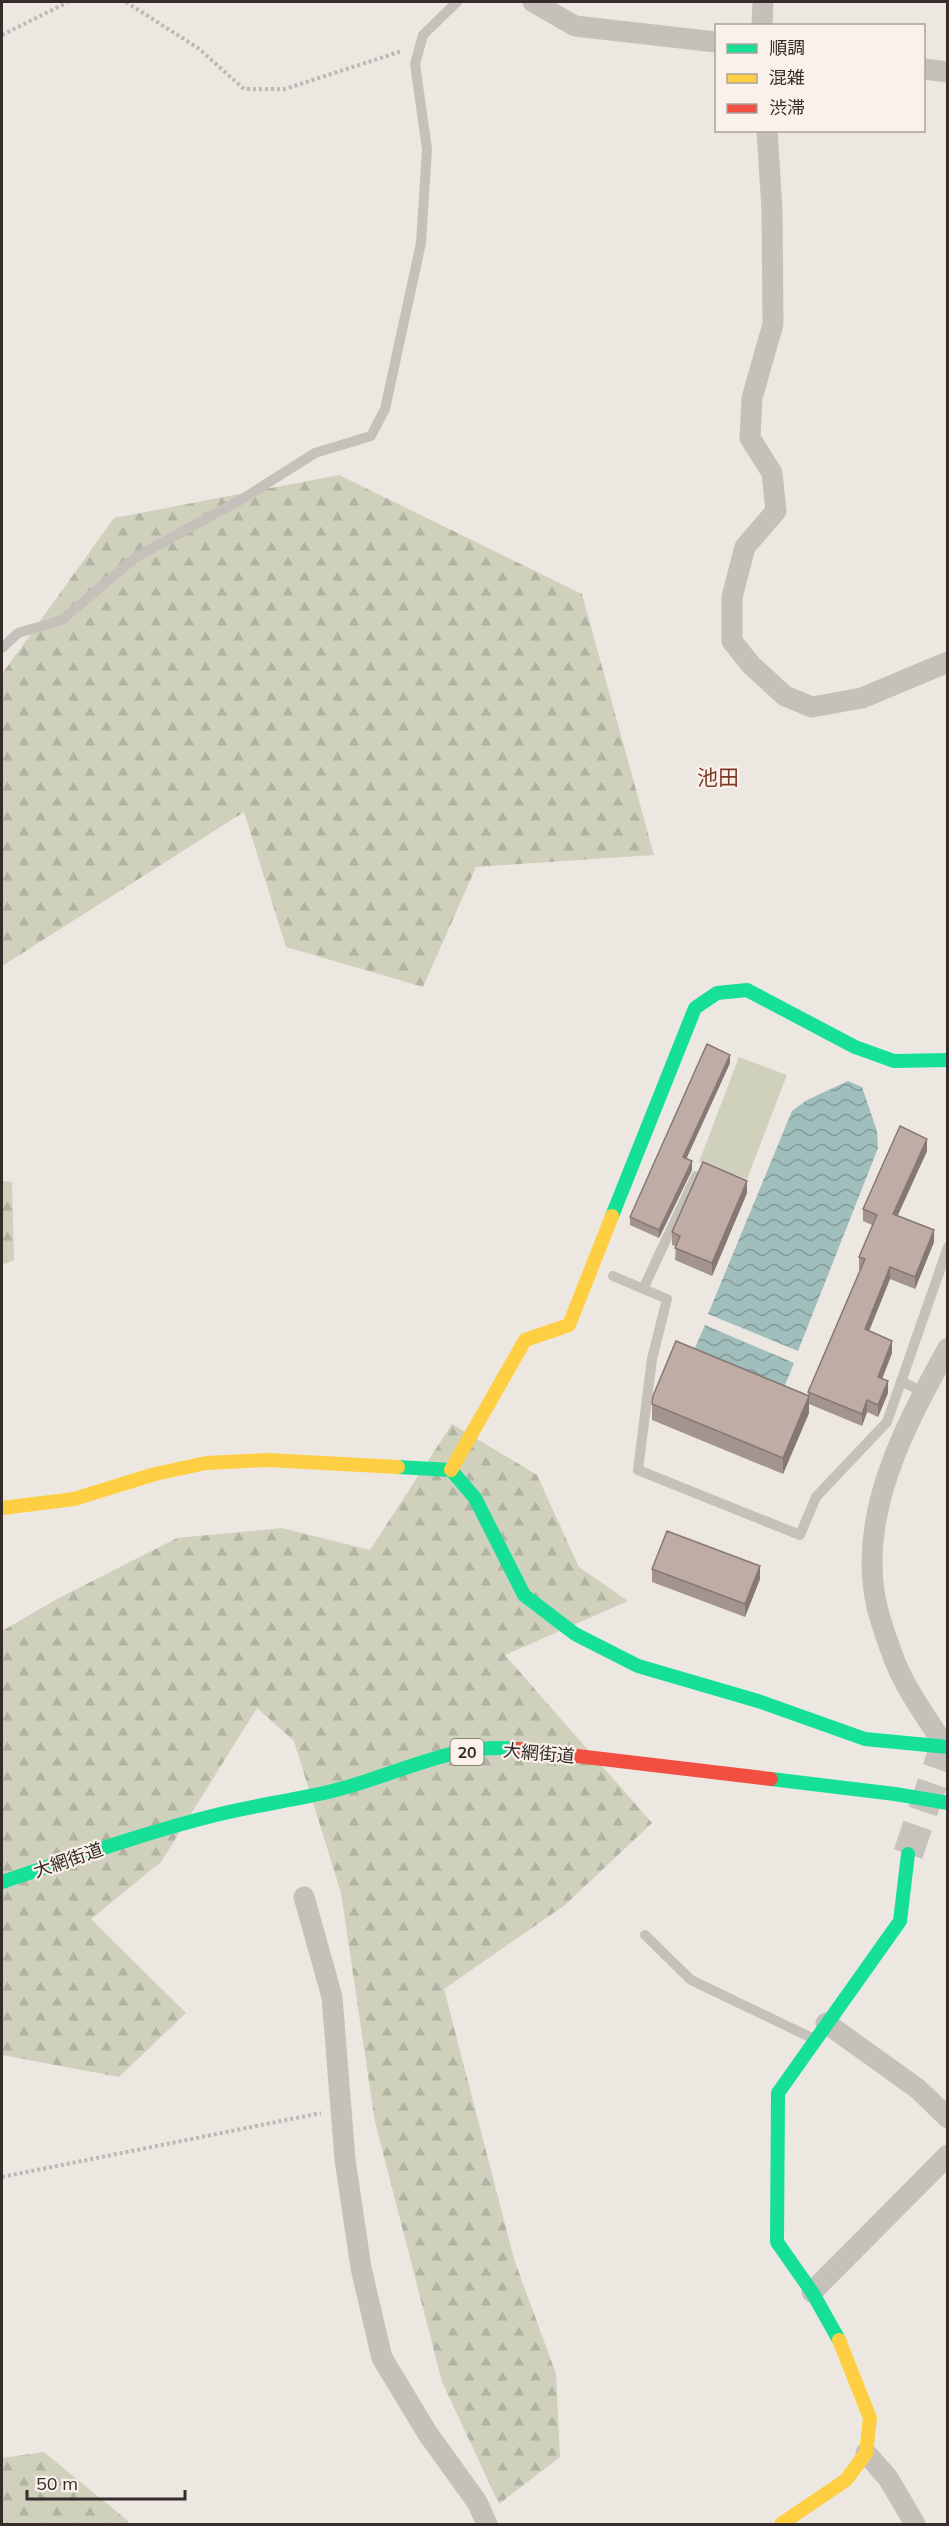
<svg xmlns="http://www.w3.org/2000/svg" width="949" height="2526" viewBox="0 0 949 2526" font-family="Mulish,'Noto Sans JP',sans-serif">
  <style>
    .forest { fill: url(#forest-firs) }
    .park { fill: #cfd1bd }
    .water { fill: url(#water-waves) }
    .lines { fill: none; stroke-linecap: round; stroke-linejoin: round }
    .secondary-tunnel { stroke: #c8c2bd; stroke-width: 30; stroke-dasharray: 30 15; stroke-linecap: butt }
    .path { stroke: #beb8b4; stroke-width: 4; stroke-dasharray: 3 3; stroke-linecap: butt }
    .lane { stroke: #c6c0bb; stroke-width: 10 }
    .street { stroke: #c6c0bb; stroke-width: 21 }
    .fast { stroke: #16e098; stroke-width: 14 }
    .slow { stroke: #ffcf43; stroke-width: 14 }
    .jam { stroke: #f24e42; stroke-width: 14 }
    .wall { fill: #a4948e }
    .shaded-wall { fill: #867874 }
    .building { fill: #bfaca5; stroke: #867874; stroke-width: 1.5 }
    .labels { text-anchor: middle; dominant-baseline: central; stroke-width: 4.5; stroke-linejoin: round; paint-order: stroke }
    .shield { fill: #f9f1ea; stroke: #706864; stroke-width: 1.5 }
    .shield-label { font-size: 16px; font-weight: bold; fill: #362d2a }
    .street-label { font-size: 18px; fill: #362d2a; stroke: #f9f1ea }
    .quarter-label { font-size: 21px; fill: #7f3929; stroke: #f9f1ea }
  </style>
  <defs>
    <pattern id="forest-firs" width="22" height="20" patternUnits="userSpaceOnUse" patternTransform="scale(1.5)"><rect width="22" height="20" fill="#cfd1bd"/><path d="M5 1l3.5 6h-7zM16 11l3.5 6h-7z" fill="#b2b4a3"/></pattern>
    <pattern id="water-waves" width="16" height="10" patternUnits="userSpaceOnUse" patternTransform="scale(1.5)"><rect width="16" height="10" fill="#a0bebc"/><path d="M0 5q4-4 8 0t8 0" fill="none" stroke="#839b99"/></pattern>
  </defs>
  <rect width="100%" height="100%" fill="#ede7e2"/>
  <path class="forest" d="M339 475 582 594 654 855 476 867 423 987 286 947 244 812 2 966V674L114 518Z
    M2 1181 12 1182 14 1260 2 1265Z
    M452 1424 537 1475 579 1567 628 1601 505 1655 652 1823 565 1905 444 1989 514 2259 556 2374 560 2457 499 2504 442 2382 375 2122 341 1893 294 1741 257 1708 161 1862 91 1919 186 2013 119 2077 2 2055V1631L57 1599 177 1538 282 1528 370 1550Z
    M44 2452 128 2521 129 2524H2V2458Z"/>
  <path class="park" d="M739 1057 787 1075 747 1179 699 1162Z"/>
  <path class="water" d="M848 1081 862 1087 877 1131 878 1148 798 1351 708 1314 792 1111 807 1100Z
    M705 1325 794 1363 781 1395 691 1357Z"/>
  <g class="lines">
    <path class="secondary-tunnel" d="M908 1854 945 1746"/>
    <path class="path" d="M126 2 198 48 244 89H285L402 51
      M2 35 68 2
      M2 2177 321 2113"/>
    <path class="lane" d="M2 648 18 633 62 620 136 557 244 498 315 453 371 436 385 409 421 243 427 149 415 64 423 35 457 2
      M613 1276 667 1299 652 1359 638 1470 800 1535 816 1497 887 1422 948 1247
      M643 1289 696 1176
      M901 1381 923 1392
      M645 1935 691 1980 814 2039"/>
    <path class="street" d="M533 2 575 26 716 42
      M762 26 763 2
      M924 69 948 72
      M767 130 772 210 773 324 752 398 750 438 772 473 776 511 745 547 732 597V641L751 665 785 696 812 707 862 698 948 662
      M945 1746C927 1718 906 1690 894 1659 888 1642 881 1624 877 1607 856 1515 905 1426 948 1348
      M304 1897 332 1997 345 2159 361 2268 382 2358 428 2434 477 2502 487 2524
      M826 2023 918 2089 948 2118
      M812 2292 948 2155
      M866 2453 888 2478 915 2524"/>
    <path class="fast" d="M612 1216 695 1008 717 993 747 990 855 1047 894 1061 948 1060
      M398 1467 451 1470 475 1498 524 1595 575 1634 638 1666 758 1701 865 1739 948 1747
      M771 1779 895 1794 948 1803
      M2 1882C74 1858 146 1832 220 1814 257 1805 295 1800 332 1791 393 1777 453 1741 518 1749
      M839 2340 812 2292 777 2242 778 2093 900 1921 908 1854"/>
    <path class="slow" d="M451 1470 525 1340 569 1325 612 1216
      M2 1508 74 1499 155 1474 206 1463 268 1460 398 1467
      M781 2524 846 2480 866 2453 870 2418 839 2340"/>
    <path class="jam" d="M518 1749 771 1779"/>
  </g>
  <path class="wall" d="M730 1063 686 1159 692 1170 659 1238 630 1225V1217Z
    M927 1151 897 1216 934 1242 915 1289 890 1279 869 1331 892 1353 882 1379 888 1393 878 1417 867 1412 862 1426 809 1404V1413L783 1474 652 1420V1404L808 1396V1392L861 1270 859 1269V1257L872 1225 863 1221V1209Z
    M747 1193 712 1276 675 1260 676 1246 672 1245V1232Z
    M652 1569 760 1579 745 1617 652 1582Z"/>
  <path class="shaded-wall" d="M730 1055V1063L683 1166V1157Z
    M927 1139V1151L893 1226V1214Z
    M692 1161V1170L659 1238V1230Z
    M747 1181V1193L712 1276V1263Z
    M934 1230V1242L915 1289V1277Z
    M890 1267V1279L865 1341V1329Z
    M892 1341V1353L878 1389V1377Z
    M888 1381V1393L878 1417V1405Z
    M809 1396V1413L783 1474V1458Z
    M867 1400V1412L862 1426V1414Z
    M760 1566V1579L745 1617V1604Z"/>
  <path class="building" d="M707 1044 730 1055 683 1157 692 1161 659 1230 630 1217Z
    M900 1126 927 1139 893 1214 934 1230 915 1277 890 1267 865 1329 892 1341 878 1377 888 1381 878 1405 867 1400 862 1414 808 1392 865 1259 859 1257 877 1215 863 1209Z
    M703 1162 747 1181 712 1263 675 1248 680 1236 672 1232Z
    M676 1341 809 1396 783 1458 652 1404 653 1396Z
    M667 1531 760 1566 745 1604 652 1569Z"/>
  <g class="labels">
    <rect class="shield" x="450.5" y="1739" width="33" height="26" rx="4.5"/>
    <g class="shield-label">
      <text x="467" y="1752">20</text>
    </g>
    <g class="street-label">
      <text transform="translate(539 1753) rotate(5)">大網街道</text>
      <text transform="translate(68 1860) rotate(-19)">大網街道</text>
    </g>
    <g class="quarter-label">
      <text x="718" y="777">池田</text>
    </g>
  </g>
  <rect width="949" height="2526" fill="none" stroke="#362d2a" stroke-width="6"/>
  <rect x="715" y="24" width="210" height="108" fill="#f9f1ea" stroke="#aba39d" stroke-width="1.5"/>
  <rect x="727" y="44" width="30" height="9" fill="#16e098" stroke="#aba39d" stroke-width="1.5"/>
  <text x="769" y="54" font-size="18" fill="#362d2a">順調</text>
  <rect x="727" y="74" width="30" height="9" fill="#ffcf43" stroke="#aba39d" stroke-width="1.5"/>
  <text x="769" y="84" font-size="18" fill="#362d2a">混雑</text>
  <rect x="727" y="104" width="30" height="9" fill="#f24e42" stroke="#aba39d" stroke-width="1.5"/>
  <text x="769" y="114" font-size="18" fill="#362d2a">渋滞</text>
  <path d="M27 2490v9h158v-9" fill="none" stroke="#362d2a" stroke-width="3"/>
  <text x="36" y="2490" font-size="18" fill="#362d2a" stroke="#f9f1ea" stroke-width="4.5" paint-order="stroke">50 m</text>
</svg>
